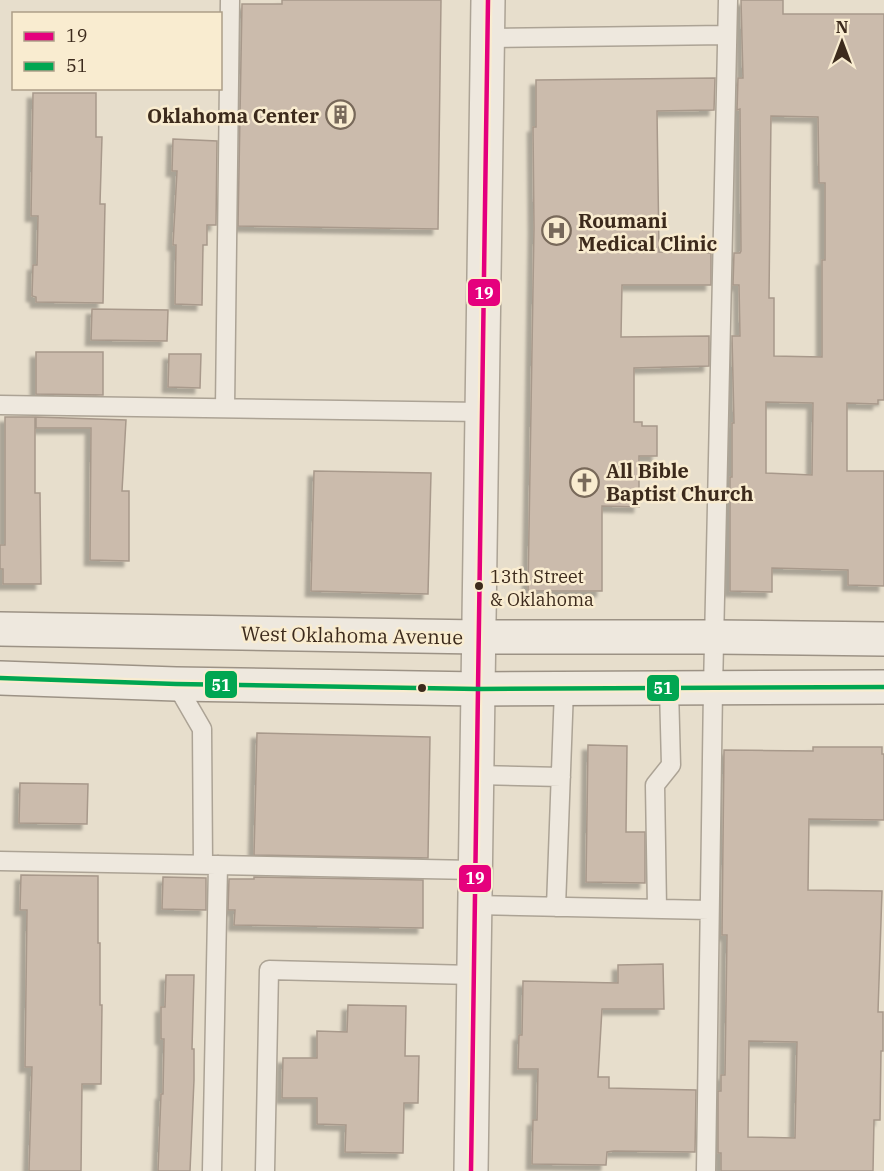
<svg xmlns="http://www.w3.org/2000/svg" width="884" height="1171" viewBox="0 0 884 1171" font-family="'IBM Plex Serif',serif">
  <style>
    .building { fill: #cbbbac; stroke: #a8998b; stroke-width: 1.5; fill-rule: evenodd; filter: url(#shadow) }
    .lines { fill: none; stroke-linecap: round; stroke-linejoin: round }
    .service-casing { stroke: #aca395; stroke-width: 21 }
    .tertiary-casing { stroke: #aca395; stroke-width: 36 }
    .secondary-casing { stroke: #9c9285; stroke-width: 36 }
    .service { stroke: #eee8de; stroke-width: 18 }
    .tertiary { stroke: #eee8de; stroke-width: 33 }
    .secondary { stroke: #eee8de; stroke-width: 33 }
    .bus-1-casing { stroke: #f9ecd0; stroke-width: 9 }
    .bus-2-casing { stroke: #f9ecd0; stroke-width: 9 }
    .bus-1 { stroke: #e5007d; stroke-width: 4.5 }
    .bus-2 { stroke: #00a651; stroke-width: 4.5 }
    .bus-dot { fill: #3c2a1c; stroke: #f9ecd0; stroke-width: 2 }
    .labels { text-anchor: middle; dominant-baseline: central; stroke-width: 5; stroke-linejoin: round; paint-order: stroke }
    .bus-label { font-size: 18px; fill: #3c2a1c; stroke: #f9ecd0; text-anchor: start }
    .poi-label { font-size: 20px; font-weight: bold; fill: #3c2a1c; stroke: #f9ecd0; text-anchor: start }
    .street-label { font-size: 20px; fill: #3c2a1c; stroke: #f9ecd0 }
    .line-badge { stroke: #f9ecd0; stroke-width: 2 }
    .badge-label { font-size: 16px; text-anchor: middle; font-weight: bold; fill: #fff }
  </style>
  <defs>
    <filter id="shadow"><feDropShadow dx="-5.5" dy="5.5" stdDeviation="1.5" flood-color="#0004"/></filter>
  </defs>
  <rect width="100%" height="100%" fill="#e7decc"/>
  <path class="building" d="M282 0H441L438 229 238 226 242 4H282Z
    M741 0H783V14H884V400H878V404L847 403V471H884V586L848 585V570L772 568V592L730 591V477H732V423H734L732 336H740L739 285H733L734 253H740L741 251 740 109 737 110 738 78H743ZM771 116 818 117 819 183H825V260H822V357L774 356V298H769ZM766 402 813 403 812 475 766 473Z
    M715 78 714 110 657 111 659 252 711 253V285H622L621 337 709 336V366L634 368V422H642V426H657V456H639V507L602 506V591H528L534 228 533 127H536V80Z
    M33 93H96V137H102L100 204H105L103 303 36 302V297L32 296 33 265H37L38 216H31Z
    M173 139 217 141 216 225H207V245H203L202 305 175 304 176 245H173L177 171H172Z
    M92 309 168 310 167 341 91 340Z
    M36 352H103V395L36 394Z
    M169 354H201L200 388 168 387Z
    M5 417H35V493H40L41 584H3V569H0V545H5Z
    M36 417 126 420 122 491H129V561L90 560 91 428H36Z
    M314 471 431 473 428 594 311 591Z
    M257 733 430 737 428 858 254 855Z
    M588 745 627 746 626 832H645V883L586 882Z
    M813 747H882V754H884V820L809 819 808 890 882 891 878 1012H883V1051H881L880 1120H874L873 1171H721V1153H718V1091H721V1075H725L727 935H722L724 750 813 751ZM749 1041 797 1042 795 1138 748 1137Z
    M20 783 88 784 87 824 19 823Z
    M21 875 98 876V943H100V1005H102L101 1084H82L81 1171H29L32 1067H25L27 910H20Z
    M163 877 206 878V910L162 909Z
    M254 877 423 880V928L234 925 235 910H228L229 879H254Z
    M663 964 664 1009H602L598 1077H609V1088L696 1090 695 1152 614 1151 607 1152 606 1165 532 1164 533 1120H537L538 1069H518L519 1035H522L523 981 618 983V965Z
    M166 975H194L192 1049H194V1080L190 1171H158L161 1094H163L164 1039H161V1007H165Z
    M348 1005 406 1006 405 1056H419L418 1103H404L403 1153 345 1152 346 1125 317 1124V1098H282L283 1058H317V1031L347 1032Z"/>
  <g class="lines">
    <defs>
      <path id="service" d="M488 38 727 35
        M0 405 482 412
        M225 408 230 0
        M176 684 202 729 203 864
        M476 775 561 777
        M0 861 475 870
        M474 905 709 910
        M556 907 564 689
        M657 908 655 785 671 765 669 689
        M212 1171 218 865
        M265 1171 269 970 473 975
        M706 1171 713 689 728 0"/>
      <path id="tertiary" d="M471 1171 488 0"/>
      <path id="secondary" d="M0 629 478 637H714L884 639
        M0 678 176 684 478 689 884 687"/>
    </defs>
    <use href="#service" class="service-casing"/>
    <use href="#tertiary" class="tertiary-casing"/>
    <use href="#secondary" class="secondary-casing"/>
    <use href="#service" class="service"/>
    <use href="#tertiary" class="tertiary"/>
    <use href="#secondary" class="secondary"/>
    <defs>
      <path id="bus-1" d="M471 1171 488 0"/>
      <path id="bus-2" d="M0 678 176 684 478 689 884 687"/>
    </defs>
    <use href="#bus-1" class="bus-1-casing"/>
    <use href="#bus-2" class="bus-2-casing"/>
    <use href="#bus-1" class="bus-1"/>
    <use href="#bus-2" class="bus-2"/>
  </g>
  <defs>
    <symbol id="building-ring" viewBox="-11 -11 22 22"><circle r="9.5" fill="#f9ecd0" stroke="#78695a" stroke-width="1.5"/><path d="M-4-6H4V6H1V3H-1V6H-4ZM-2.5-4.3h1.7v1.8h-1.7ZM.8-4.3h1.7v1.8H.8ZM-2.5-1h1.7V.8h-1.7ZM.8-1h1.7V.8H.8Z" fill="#78695a"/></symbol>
    <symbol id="hospital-ring" viewBox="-11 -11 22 22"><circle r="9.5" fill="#f9ecd0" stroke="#78695a" stroke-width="1.5"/><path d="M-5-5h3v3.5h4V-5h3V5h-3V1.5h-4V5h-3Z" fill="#78695a"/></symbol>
    <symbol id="church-ring" viewBox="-11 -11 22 22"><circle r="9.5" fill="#f9ecd0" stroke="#78695a" stroke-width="1.5"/><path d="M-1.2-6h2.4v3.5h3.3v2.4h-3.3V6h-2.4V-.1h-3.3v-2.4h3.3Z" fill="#78695a"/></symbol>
  </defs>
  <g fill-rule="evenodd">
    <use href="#building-ring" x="324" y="98" width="33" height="33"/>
    <use href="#hospital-ring" x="540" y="214" width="33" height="33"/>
    <use href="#church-ring" x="568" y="466" width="33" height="33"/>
  </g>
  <g class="bus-dot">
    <circle cx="479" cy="586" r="5"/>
    <circle cx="422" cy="688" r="5"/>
  </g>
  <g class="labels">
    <g class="bus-label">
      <text x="490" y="576">13th Street<tspan x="490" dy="23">&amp; Oklahoma</tspan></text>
    </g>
    <g class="poi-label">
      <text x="319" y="115" text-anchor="end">Oklahoma Center</text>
      <text x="578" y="220">Roumani<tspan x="578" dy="23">Medical Clinic</tspan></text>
      <text x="606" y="470">All Bible<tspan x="606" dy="23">Baptist Church</tspan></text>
    </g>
    <g class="street-label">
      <text transform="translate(352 635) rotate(1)">West Oklahoma Avenue</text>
    </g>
  </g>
  <g class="line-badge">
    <rect x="467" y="278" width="34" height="29" rx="6" fill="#e5007d"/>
    <rect x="204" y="670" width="34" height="29" rx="6" fill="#00a651"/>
    <rect x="646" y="674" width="34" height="28" rx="6" fill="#00a651"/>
    <rect x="458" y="864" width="34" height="29" rx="6" fill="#e5007d"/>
  </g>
  <g class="badge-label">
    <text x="484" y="299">19</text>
    <text x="221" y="691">51</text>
    <text x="663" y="694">51</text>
    <text x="475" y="884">19</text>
  </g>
  <rect x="12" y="12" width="210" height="78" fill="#f9ecd0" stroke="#ad9e88" stroke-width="1.5"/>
  <rect x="24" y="32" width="30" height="9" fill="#e5007d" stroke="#ad9e88" stroke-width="1.5"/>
  <text x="66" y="42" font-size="18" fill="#3c2a1c">19</text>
  <rect x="24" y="62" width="30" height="9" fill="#00a651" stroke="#ad9e88" stroke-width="1.5"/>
  <text x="66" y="72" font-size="18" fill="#3c2a1c">51</text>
  <g transform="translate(842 42)" stroke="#f9ecd0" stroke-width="4.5" paint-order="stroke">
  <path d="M0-4.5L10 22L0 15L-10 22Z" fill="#3c2a1c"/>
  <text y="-9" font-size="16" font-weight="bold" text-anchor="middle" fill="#3c2a1c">N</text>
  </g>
</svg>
